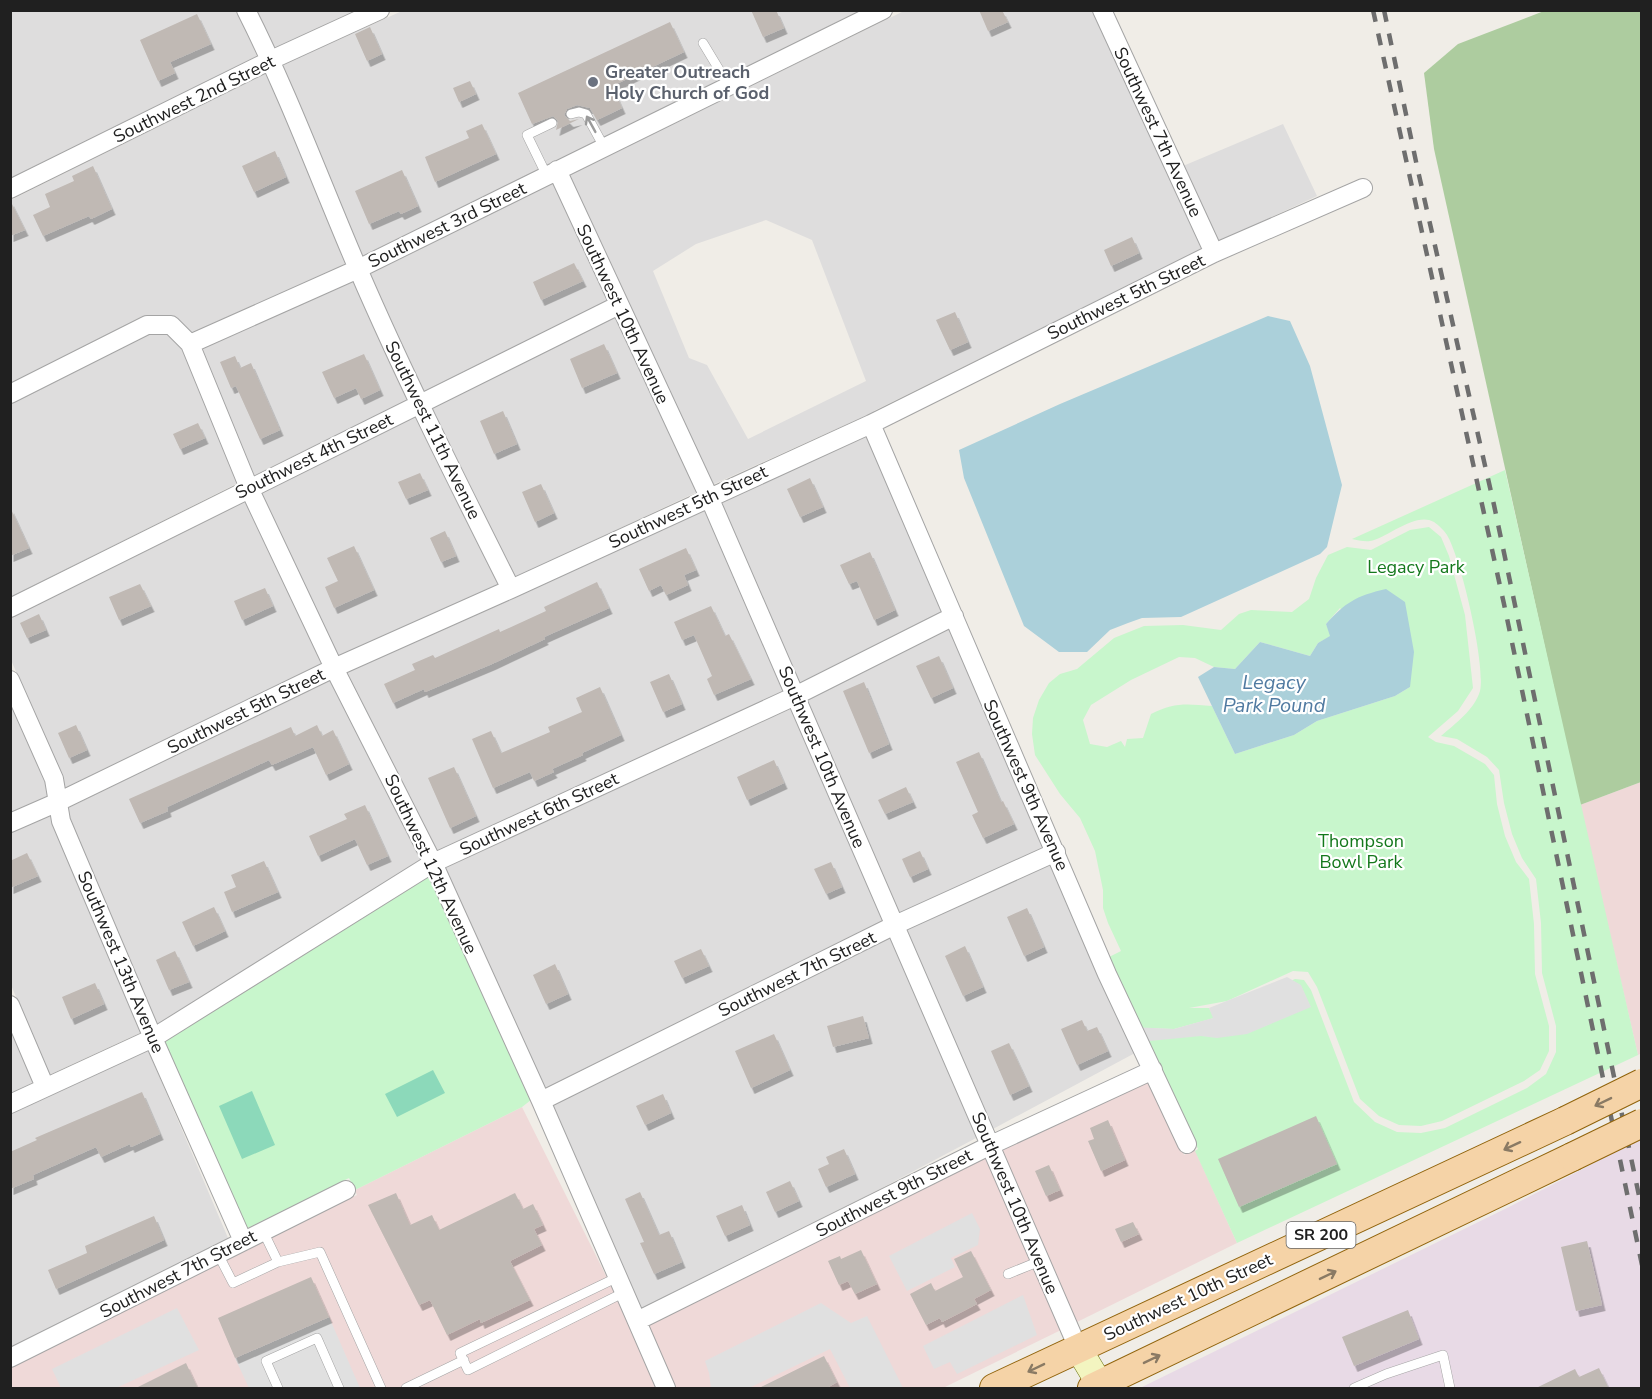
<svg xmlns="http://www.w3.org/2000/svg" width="1652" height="1399" viewBox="0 0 1652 1399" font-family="'Nunito Sans',sans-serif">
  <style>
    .residential { fill: #dedddd; fill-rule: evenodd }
    .commercial { fill: #efd9d8 }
    .industrial { fill: #e8dae6 }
    .forest { fill: #adcc9f }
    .park { fill: #c8f6cc; fill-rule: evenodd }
    .pitch { fill: #8cd9ba }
    .parking { fill: #e0e0e0 }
    .water { fill: #abd0da }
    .building { fill: #c0b9b4; filter: url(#shadow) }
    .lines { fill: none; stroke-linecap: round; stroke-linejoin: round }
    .lane-casing { stroke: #a4a4a4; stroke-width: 10 }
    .street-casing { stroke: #a4a4a4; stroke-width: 20 }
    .secondary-casing { stroke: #67710d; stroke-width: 27 }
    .primary-casing { stroke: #91640c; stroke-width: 30 }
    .lane { stroke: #fff; stroke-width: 9 }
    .street { stroke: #fff; stroke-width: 18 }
    .secondary { stroke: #f3f5c0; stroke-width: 26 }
    .primary { stroke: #f5d3a7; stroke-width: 28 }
    .rail { stroke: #6e6e6e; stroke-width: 4.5; stroke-dasharray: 12 12; stroke-linecap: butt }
    .primary-bridge-casing { stroke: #91640c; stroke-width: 30; stroke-linecap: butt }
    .primary-bridge { stroke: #f5d3a7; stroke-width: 28 }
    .oneway { stroke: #9b9b9b }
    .oneway2 { stroke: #8a7a64 }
    .worship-dot { fill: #6b7280; stroke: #fff; stroke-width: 2 }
    .labels { text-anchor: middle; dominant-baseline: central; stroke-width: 4.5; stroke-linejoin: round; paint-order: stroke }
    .shield { fill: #fff; stroke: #636363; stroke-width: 1.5 }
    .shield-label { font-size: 16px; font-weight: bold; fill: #202020 }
    .worship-label { font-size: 18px; font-weight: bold; fill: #5b616d; stroke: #fff; text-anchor: start }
    .street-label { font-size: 18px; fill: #202020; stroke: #fff }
    .park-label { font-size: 18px; fill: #14781c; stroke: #fff }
    .water-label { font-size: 20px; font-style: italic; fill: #507aa1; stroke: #fff }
  </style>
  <defs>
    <filter id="shadow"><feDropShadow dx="3.5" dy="6" stdDeviation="0" flood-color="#0004"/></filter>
  </defs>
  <rect width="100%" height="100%" fill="#f0ede7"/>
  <path class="residential" d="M11 11H237L260 55 11 179Z
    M256 11H358L275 49Z
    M402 11H862L362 257 282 65Z
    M904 11H1093L1203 248 874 411V412L712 485 568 175ZM766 220 812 240 866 381 748 439 707 365 689 358 653 271 696 244Z
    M268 72 347 264 191 333 176 318 170 316H143L11 384V200Z
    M1283 124 1317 196 1218 242 1183 166Z
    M554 182 608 301 423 393 369 274Z
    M355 281 408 400 253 476 201 349Z
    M615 317 697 492 514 578 431 409Z
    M150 334H168L183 349 238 483 11 597V404Z
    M416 416 499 584 338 656 260 493Z
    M868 436 943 611 799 684 720 502Z
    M246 501 323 663 64 789 61 776 11 660 10 618Z
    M705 509 784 691 437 852 346 673 508 601Z
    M950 628 1001 750 1045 847 899 913 806 701Z
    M331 679 422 859 156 1025 69 819 68 808Z
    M10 701 46 781 49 796 11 813Z
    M792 708 884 920 544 1089 445 868Z
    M52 815 142 1032 49 1075 11 985 10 833Z
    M1052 864 1135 1053 993 1129 906 930Z
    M891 937 978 1137 878 1190 641 1309 552 1106Z
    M10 1027 34 1082 11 1094H10Z
    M148 1050 228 1238 11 1347V1114Z"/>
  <path class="commercial" d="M1641 782 1642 1053 1638 1055 1580 805Z
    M1149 1082 1184 1155 1195 1150 1237 1243 1075 1323 1002 1150Z
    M522 1107 630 1324 657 1388H11V1368L357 1195 355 1190Z
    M987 1157 1061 1330 943 1388H675L648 1326Z"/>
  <path class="industrial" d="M1641 1139V1388H1140L1509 1207Z"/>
  <path class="forest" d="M1544 11H1641V782L1580 805 1434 149 1424 73 1458 44Z"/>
  <path class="park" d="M1505 470 1638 1055 1237 1243 1195 1151 1198 1149 1145 1036 1216 1026 1230 1008 1295 979 1304 980 1311 990 1354 1102 1375 1122 1397 1132 1421 1133 1445 1128 1527 1088 1546 1074 1556 1052V1026L1542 973 1541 923 1536 879 1522 858 1512 834 1504 803 1499 770 1487 757 1457 739 1441 736C1455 724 1475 709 1480 691 1486 665 1461 558 1447 535 1444 530 1438 525 1434 522 1416 511 1387 538 1370 541 1365 542 1357 540 1352 539Z
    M1429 527 1441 537 1449 556 1465 615 1473 688 1458 711 1428 737 1436 742 1454 746 1485 764 1494 775 1497 804 1505 836 1516 862 1529 879 1534 924 1535 974 1549 1026V1051L1540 1070 1524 1081 1442 1121 1421 1126 1399 1125 1379 1116 1360 1099 1317 987 1308 972 1293 971 1227 1001 1189 1008H1209L1214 1018 1174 1029 1141 1028 1107 958 1121 951 1108 923 1103 908V890L1095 851 1080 818 1060 794 1035 755 1032 734 1033 718 1039 700 1049 683 1060 674 1077 669 1114 638 1144 626 1183 625 1221 630 1239 614 1251 610 1292 612 1309 599 1316 578 1328 555 1347 547 1371 550 1410 530ZM1340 608 1410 687 1395 696 1317 721 1294 735 1235 754 1212 706C1187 704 1174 702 1151 714L1143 738 1127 739 1125 747 1121 741 1107 747 1090 744 1083 720 1091 705 1131 680 1179 657 1195 658 1214 667 1235 669 1260 642 1310 656 1318 643 1331 636 1326 624Z
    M430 876 531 1100 522 1107 355 1190 349 1178 246 1229 164 1042Z"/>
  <path class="pitch" d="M433 1070 445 1093 397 1117 385 1094Z
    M252 1091 275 1145 242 1159 219 1106Z"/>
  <path class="parking" d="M1287 977 1301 985 1311 1007 1247 1034 1217 1038 1201 1036 1139 1042 1132 1027 1174 1029 1213 1018 1209 1008Z
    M972 1213 980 1229 978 1245 951 1258 955 1267 907 1291 889 1256Z
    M1023 1295 1037 1335 957 1374 950 1362 934 1369 923 1346Z
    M821 1303 851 1323 867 1316 903 1388H850L830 1349 749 1388H711L709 1373 705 1361Z
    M177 1308 199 1350 116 1388H61L52 1369Z
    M329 1317 360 1388H249L235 1358Z"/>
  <path class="water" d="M1268 316 1290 321 1310 366 1342 485 1327 547 1320 554 1181 617 1142 618 1128 623 1110 630 1087 652H1059L1024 626 964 478 959 450 1060 404Z
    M1386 589 1405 602 1414 652 1410 687 1395 696 1317 721 1294 735 1235 754 1198 677 1214 667 1235 669 1260 642 1310 656 1318 643 1330 636 1326 624C1346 602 1356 596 1386 589Z"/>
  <path class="building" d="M751 10H776L784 28 763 37Z
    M979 10H1002L1008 22 988 31Z
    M197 14 211 44 170 62 175 73 158 81 140 40Z
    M670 22 684 52 612 86 622 108 597 120 590 108 577 105 567 109 564 115 570 121 579 119 556 130 558 121 553 116 532 124 518 93Z
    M370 27 382 54 367 61 355 34Z
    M470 81 476 94 459 102 453 88Z
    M482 124 496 154 435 182 425 157 469 138 466 131Z
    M275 151 286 177 254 192 242 166Z
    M93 166 112 209 91 219 89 216 43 236 33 215 50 207 45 194 74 181 72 176Z
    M402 170 418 206 401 214 399 211 369 224 355 191Z
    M10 200 25 230 10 236Z
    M1132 237 1139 253 1111 266 1104 250Z
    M574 263 583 281 541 300 533 282Z
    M955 312 968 342 950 350 936 320Z
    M604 344 617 373 582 388 570 359Z
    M364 354 380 390 361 399 356 388 334 398 322 372Z
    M235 356 240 368 251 363 280 430 260 439 236 386 231 388 220 362Z
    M503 411 517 444 494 454 480 421Z
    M198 423 205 438 180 449 173 434Z
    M420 473 428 490 406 499 398 482Z
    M810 478 823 507 800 517 787 489Z
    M541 484 554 513 535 522 522 492Z
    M10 507 29 548 10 556Z
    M445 531 456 556 441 562 430 538Z
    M354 546 374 590 334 608 325 587 338 581 327 558Z
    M686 548 696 570 684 575 688 585 666 595 661 585 649 591 639 569Z
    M870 552 895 610 874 620 857 581 849 584 840 565Z
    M597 582 609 608 544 637 545 639 492 664 425 692 424 689 393 703 384 684 415 670 412 664 433 655 435 658 499 629 500 632 546 611 544 607Z
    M140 584 151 606 119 620 109 597Z
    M265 588 273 606 242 620 234 601Z
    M711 606 725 636 729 634 751 679 714 695 707 679 712 676 694 635 682 640 674 622Z
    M39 614 46 630 27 638 20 623Z
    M939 656 953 688 931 698 916 666Z
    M669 674 682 704 663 712 650 682Z
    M864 682 889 744 869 753 843 691Z
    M600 687 621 735 582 753 583 755 552 769 554 772 534 781 530 772 493 788 472 739 491 731 501 753 550 732 548 727 582 712 576 698Z
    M76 725 87 750 69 758 58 733Z
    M317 725 322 736 333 730 349 764 326 775 313 747 272 765 269 760 167 807 168 811 140 823 129 799 291 727 295 736Z
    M979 752 1001 802 1003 801 1014 824 983 838 972 815 978 812 956 762Z
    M774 760 784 783 747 800 737 777Z
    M454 767 476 816 450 828 428 778Z
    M906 787 913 802 885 814 878 800Z
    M365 805 388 856 367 865 355 839 318 856 309 836 347 819 344 814Z
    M920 851 928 869 910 877 902 859Z
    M27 853 38 876 10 888V861Z
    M264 861 278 892 232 912 224 892 236 887 231 875Z
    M831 862 842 887 826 894 814 869Z
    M214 907 225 931 193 946 182 922Z
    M1027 908 1044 947 1024 956 1007 917Z
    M965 946 983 987 963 996 945 956Z
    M701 949 709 966 682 978 674 961Z
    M175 951 189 982 169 990 156 960Z
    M555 964 568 994 546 1004 533 975Z
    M95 983 104 1004 71 1019 62 997Z
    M863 1016 869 1038 833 1047 827 1026Z
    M1082 1020 1087 1031 1097 1027 1108 1051 1077 1065 1061 1029Z
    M774 1034 790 1070 751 1088 735 1051Z
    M1009 1043 1029 1086 1010 1095 991 1051Z
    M142 1092 160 1134 131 1147 130 1144 101 1157 96 1147 33 1175 34 1179 10 1189V1152L37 1140 35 1138Z
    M663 1094 671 1113 645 1125 636 1106Z
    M1316 1116 1337 1164 1239 1207 1218 1159Z
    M1108 1120 1125 1160 1101 1171 1088 1141 1094 1139 1090 1128Z
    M844 1149 855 1174 826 1187 818 1169 829 1164 826 1157Z
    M1049 1165 1060 1190 1046 1196 1035 1171Z
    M790 1181 799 1201 775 1212 766 1192Z
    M640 1192 659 1235 669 1231 682 1262 654 1274 640 1243 644 1242 625 1199Z
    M396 1193 410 1225 432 1215 439 1230 515 1193 523 1209 533 1204 543 1225 534 1229 542 1245 510 1261 530 1300 481 1323 480 1319 447 1335 430 1300 419 1305 368 1205Z
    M742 1205 750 1225 725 1236 716 1216Z
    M154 1216 164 1240 56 1289 48 1270 87 1253 85 1246Z
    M1133 1222 1139 1234 1121 1242 1115 1229Z
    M1587 1241 1602 1305 1576 1311 1561 1247Z
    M861 1250 877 1284 855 1294 848 1281 839 1285 828 1261 840 1256 841 1259Z
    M971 1251 991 1290 974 1299 977 1304 942 1322 940 1318 926 1325 910 1294 931 1283 935 1291 963 1277 954 1259Z
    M311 1277 329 1317 235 1358 218 1318Z
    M1408 1310 1419 1339 1354 1366 1342 1337Z
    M824 1356 837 1382 825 1389H757Z
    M186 1363 198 1389H134Z
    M1599 1368 1609 1389H1534L1575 1369 1579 1377Z"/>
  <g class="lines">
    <defs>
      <path id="lane" d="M703 43 729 86
        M571 114 579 112 586 114 604 147
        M547 176 527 135 552 123
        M263 1231 278 1262
        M218 1254 233 1283 278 1262 320 1252 381 1388
        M1008 1274 1040 1261
        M618 1277 460 1353 468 1370 625 1292
        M278 1388 266 1361 317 1338 339 1388
        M406 1388 464 1360
        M1354 1388 1386 1374 1443 1355 1450 1388"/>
      <path id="street" d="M246 10C289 95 321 183 358 269 405 378 458 483 511 589
        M1102 10 1214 253
        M557 170 709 497 1078 1348
        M10 189 271 60 380 10
        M190 344 249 488 334 668 433 863 541 1101 666 1388
        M10 394 147 325H171L190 344 358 269 883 10
        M871 424 1107 974 1187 1144
        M10 608 619 305
        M10 680 54 779 61 821 153 1038 243 1241
        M10 823 58 802 334 668 511 589 871 424 1214 253 1363 188
        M10 1005 45 1087
        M541 1101 895 925 1056 852
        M10 1104 153 1038 433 863 795 696 954 616
        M637 1321 991 1145 1153 1070
        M10 1358 346 1190"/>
      <path id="secondary" d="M1078 1348 1102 1388"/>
      <path id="primary" d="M994 1388 1565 1121
        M1092 1388 1572 1157"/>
    </defs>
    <use href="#lane" class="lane-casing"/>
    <use href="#street" class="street-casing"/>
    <use href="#secondary" class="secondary-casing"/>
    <use href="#primary" class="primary-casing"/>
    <use href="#lane" class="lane"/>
    <use href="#street" class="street"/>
    <use href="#secondary" class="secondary"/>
    <use href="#primary" class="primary"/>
    <path class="rail" d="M1373 10 1504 604 1642 1265
      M1384 10 1418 171 1494 505 1642 1210"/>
    <defs>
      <path id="primary-bridge" d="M1565 1121 1642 1083
        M1572 1157 1642 1123"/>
    </defs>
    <use href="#primary-bridge" class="primary-bridge-casing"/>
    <use href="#primary-bridge" class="primary-bridge"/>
  </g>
  <defs><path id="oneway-shaft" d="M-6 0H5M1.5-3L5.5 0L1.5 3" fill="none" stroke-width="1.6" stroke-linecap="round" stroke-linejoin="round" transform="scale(1.5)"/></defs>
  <use class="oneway" href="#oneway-shaft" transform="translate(591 124) rotate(-119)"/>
  <g class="oneway2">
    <use href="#oneway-shaft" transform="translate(1603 1102) rotate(154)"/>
    <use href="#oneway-shaft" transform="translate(1512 1146) rotate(155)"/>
    <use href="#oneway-shaft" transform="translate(1328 1275) rotate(-26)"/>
    <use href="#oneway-shaft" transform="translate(1152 1359) rotate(-26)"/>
    <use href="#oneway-shaft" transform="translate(1036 1368) rotate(154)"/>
  </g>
  <circle class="worship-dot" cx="593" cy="82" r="6"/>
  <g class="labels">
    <rect class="shield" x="1286.5" y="1222" width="69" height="26" rx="4.5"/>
    <g class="shield-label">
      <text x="1321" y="1235">SR 200</text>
    </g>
    <g class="worship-label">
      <text x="605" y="72">Greater Outreach<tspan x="605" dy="21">Holy Church of God</tspan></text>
    </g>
    <g class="street-label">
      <text transform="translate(194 99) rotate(-26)">Southwest 2nd Street</text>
      <text transform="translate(1158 132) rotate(65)">Southwest 7th Avenue</text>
      <text transform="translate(447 225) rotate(-26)">Southwest 3rd Street</text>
      <text transform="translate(1126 297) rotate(-26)">Southwest 5th Street</text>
      <text transform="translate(623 314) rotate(65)">Southwest 10th Avenue</text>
      <text transform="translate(433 430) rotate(64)">Southwest 11th Avenue</text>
      <text transform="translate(314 456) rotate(-26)">Southwest 4th Street</text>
      <text transform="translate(688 507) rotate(-25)">Southwest 5th Street</text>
      <text transform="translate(246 711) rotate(-26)">Southwest 5th Street</text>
      <text transform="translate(822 757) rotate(67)">Southwest 10th Avenue</text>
      <text transform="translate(1026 785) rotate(66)">Southwest 9th Avenue</text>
      <text transform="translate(539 814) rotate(-25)">Southwest 6th Street</text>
      <text transform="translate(431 864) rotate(65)">Southwest 12th Avenue</text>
      <text transform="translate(121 962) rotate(67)">Southwest 13th Avenue</text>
      <text transform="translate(797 974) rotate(-26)">Southwest 7th Street</text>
      <text transform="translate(894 1193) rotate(-27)">Southwest 9th Street</text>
      <text transform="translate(1015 1203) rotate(67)">Southwest 10th Avenue</text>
      <text transform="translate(178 1274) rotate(-27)">Southwest 7th Street</text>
      <text transform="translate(1188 1297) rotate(-25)">Southwest 10th Street</text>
    </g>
    <g class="park-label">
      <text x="1416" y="567">Legacy Park</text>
      <text x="1361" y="841">Thompson<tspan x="1361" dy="21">Bowl Park</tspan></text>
    </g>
    <g class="water-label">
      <text x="1274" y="682">Legacy<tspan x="1274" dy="23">Park Pound</tspan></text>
    </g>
  </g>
  <rect width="1652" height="1399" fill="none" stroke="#202020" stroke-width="24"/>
</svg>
